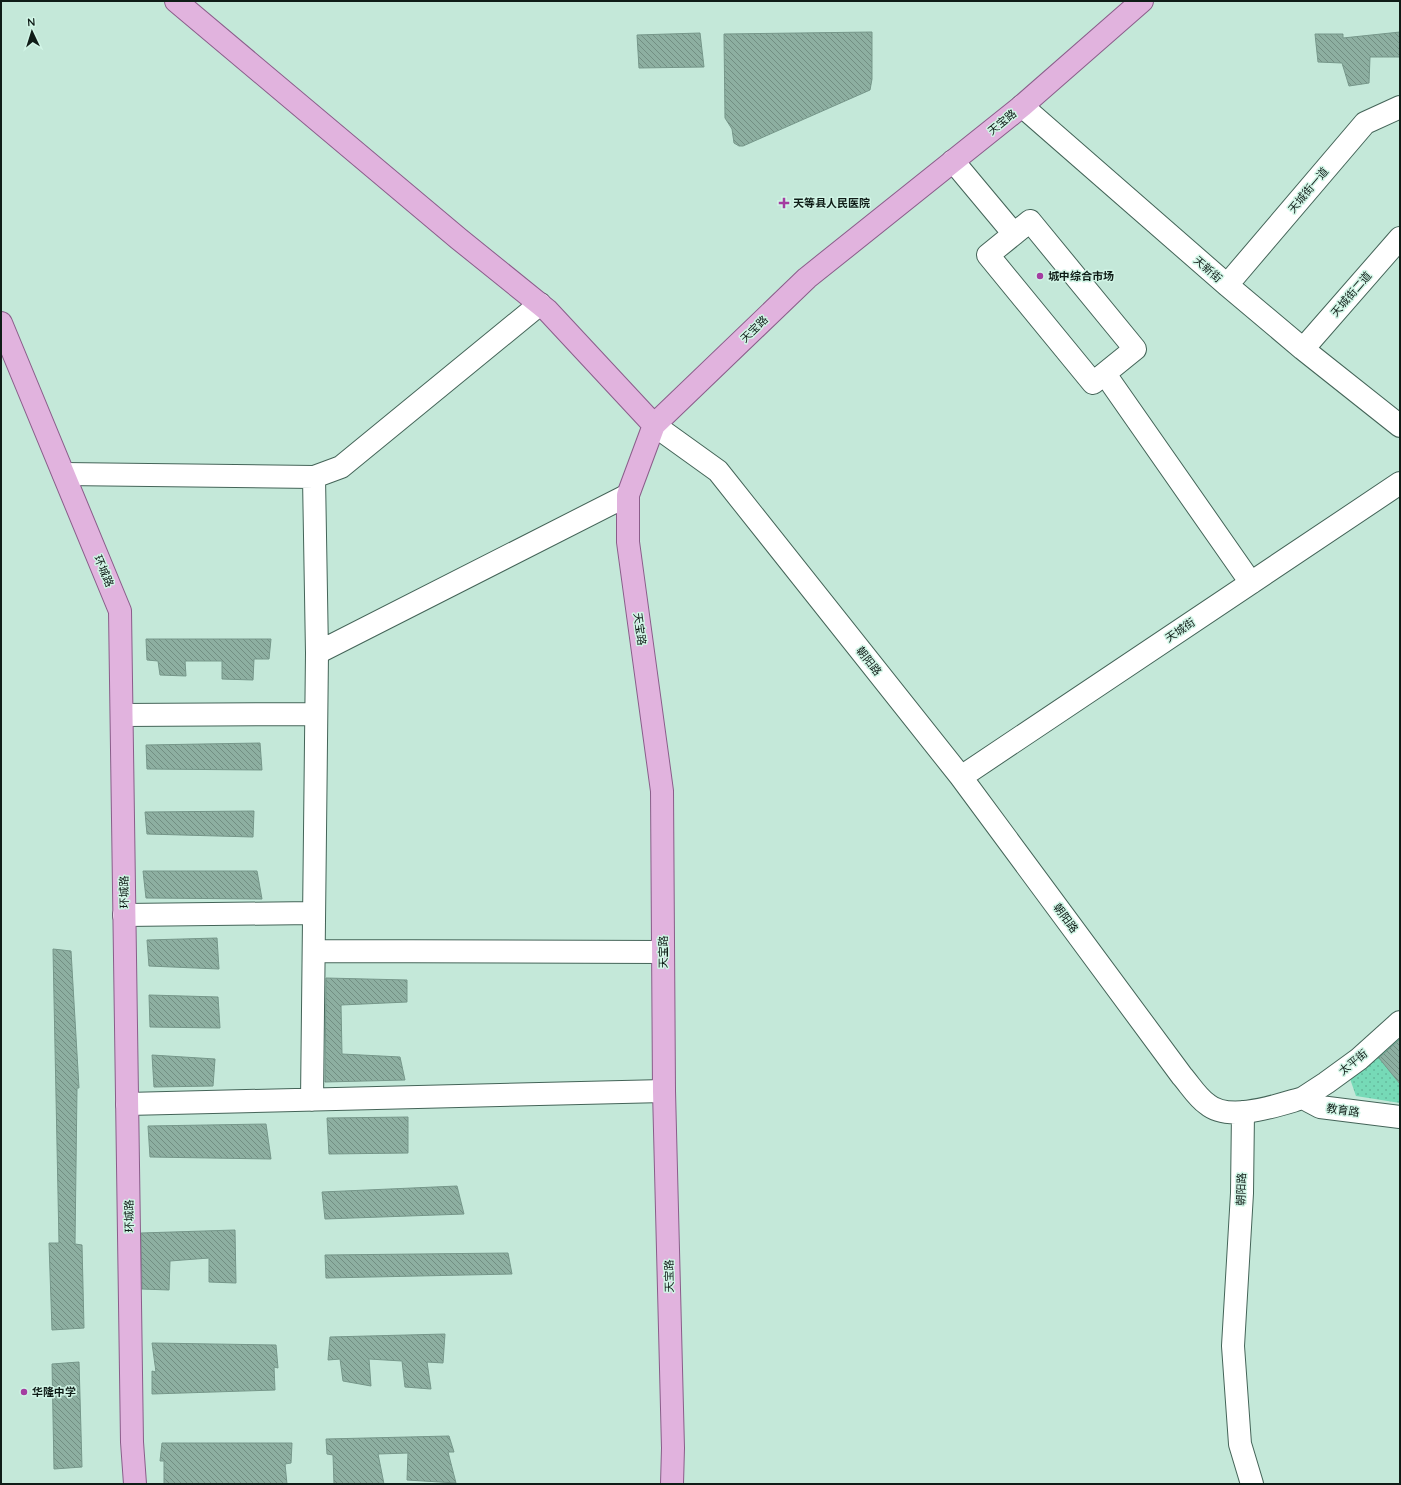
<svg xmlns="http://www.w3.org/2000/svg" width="1401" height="1485" viewBox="0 0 1401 1485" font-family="Quicksand,'Noto Sans SC',sans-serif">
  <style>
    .grass { fill: url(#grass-dots) }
    .building { fill: url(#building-back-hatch); stroke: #76978a }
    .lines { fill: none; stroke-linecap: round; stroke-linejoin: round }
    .minor-casing { stroke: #446458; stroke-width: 24 }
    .major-casing { stroke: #8a5d8a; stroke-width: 24 }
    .minor { stroke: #fff; stroke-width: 22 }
    .major { stroke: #e1b3de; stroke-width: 22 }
    .poi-dot { fill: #a43da1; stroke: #d1f5e6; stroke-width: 1.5 }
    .labels { text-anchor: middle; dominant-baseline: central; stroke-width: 3; stroke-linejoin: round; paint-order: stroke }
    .street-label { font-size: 11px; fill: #0f1c17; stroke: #d1f5e6 }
    .poi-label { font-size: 11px; font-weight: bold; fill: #0f1c17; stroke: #d1f5e6; text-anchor: start }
  </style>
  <defs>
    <pattern id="grass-dots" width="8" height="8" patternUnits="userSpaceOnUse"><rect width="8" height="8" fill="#76dab7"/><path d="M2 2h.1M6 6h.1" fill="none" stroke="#65ba9d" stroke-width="1.8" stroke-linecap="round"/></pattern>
    <pattern id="building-back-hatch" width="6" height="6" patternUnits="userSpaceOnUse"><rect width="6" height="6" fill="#8dafa1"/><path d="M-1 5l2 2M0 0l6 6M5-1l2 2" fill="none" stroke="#728e82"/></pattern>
  </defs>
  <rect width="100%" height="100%" fill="#c4e8d9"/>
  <path class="grass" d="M1400 1031V1103L1356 1096 1348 1073Z"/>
  <path class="building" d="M872 32V79L870 90 743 146H739L734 143 732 129 725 118 724 34Z
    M1400 32V57H1370L1369 83 1349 86 1342 63 1318 62 1315 34H1343V38Z
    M700 33 704 67 639 68 637 35Z
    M146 639H271L269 659H254L253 680 222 679V661H185L186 676 160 675 158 661 147 660Z
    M260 743 262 770 147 769 146 745Z
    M254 811 253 837 147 834 145 812Z
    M143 871H257L262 899 146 898Z
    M217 938 219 969 149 966 147 940Z
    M53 949 71 951 79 1088H77L75 1244 82 1245 84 1328 52 1330 49 1243H59Z
    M326 978 407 980V1002L341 1005 342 1054 400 1057 405 1080 325 1082Z
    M149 995 218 997 220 1028 150 1027Z
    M1400 1039V1084L1379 1058Z
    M152 1055 215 1059 213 1086 154 1087Z
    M408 1117V1153L329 1154 327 1118Z
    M266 1124 271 1159 150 1157 148 1126Z
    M457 1186 464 1214 325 1219 322 1192Z
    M235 1230 236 1283 209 1282V1258L170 1261 169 1290 142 1289 141 1233Z
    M508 1253 512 1274 326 1278 325 1255Z
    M445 1334 443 1363 427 1362 431 1389 405 1387 402 1361 369 1359 371 1386 343 1381 340 1359 328 1360 330 1337Z
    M152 1343 276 1345 278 1368 274 1367 275 1390 152 1394V1371L156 1372Z
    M79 1362 82 1467 54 1469 52 1364Z
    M449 1436 454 1452H448L456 1483 407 1480 408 1453 378 1454 384 1484H334L333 1455 327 1454 326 1439Z
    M162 1443H292L291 1463 285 1464 287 1484H164V1461H160Z"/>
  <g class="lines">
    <defs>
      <path id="minor" d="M1022 106 1227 285 1303 349 1400 426
        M953 161 1014 234
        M1030 221 1135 349 1093 383 988 255Z
        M1227 285 1365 123 1400 107
        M1303 349 1400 238
        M1105 374 1251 583
        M654 425 718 471 961 777 1182 1076C1190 1085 1197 1097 1207 1104 1229 1123 1278 1105 1303 1098L1320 1107 1400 1117
        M64 474 314 477 341 467 540 304
        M317 653 628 495
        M122 715 316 714
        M961 777 1400 483
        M124 915 314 913
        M314 951 663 952
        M1303 1098 1326 1083 1359 1059 1400 1022
        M312 1100 317 653 314 477
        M127 1104 664 1091
        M1243 1112 1242 1193 1233 1346 1240 1444 1252 1484"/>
      <path id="major" d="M176 1 459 239 547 310 654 425
        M1 323 120 611 132 1442 135 1484
        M672 1484 673 1448 664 1091 662 791 628 542V495L654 425 807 278 1022 106 1142 1"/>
    </defs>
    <use href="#minor" class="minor-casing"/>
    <use href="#major" class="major-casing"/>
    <use href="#minor" class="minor"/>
    <use href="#major" class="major"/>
  </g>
  <g class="poi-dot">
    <path d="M782 197h4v4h4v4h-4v4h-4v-4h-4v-4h4z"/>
    <circle cx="1040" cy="276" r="4"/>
    <circle cx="24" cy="1392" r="4"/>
  </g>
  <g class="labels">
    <g class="street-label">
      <text transform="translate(1002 122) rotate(-39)">天宝路</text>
      <text transform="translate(1308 190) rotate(-50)">天城街一道</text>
      <text transform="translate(1208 269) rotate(41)">天新街</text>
      <text transform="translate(1351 294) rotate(-49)">天城街二道</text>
      <text transform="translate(754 329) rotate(-44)">天宝路</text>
      <text transform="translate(104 571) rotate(67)">环城路</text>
      <text transform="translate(640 629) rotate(82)">天宝路</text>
      <text transform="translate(1180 630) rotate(-34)">天城街</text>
      <text transform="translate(869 661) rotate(52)">朝阳路</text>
      <text transform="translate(124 892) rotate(-91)">环城路</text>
      <text transform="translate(1066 918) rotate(54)">朝阳路</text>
      <text transform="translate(663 952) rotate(-90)">天宝路</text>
      <text transform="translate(1353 1062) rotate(-39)">太平街</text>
      <text transform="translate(1343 1110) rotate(8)">教育路</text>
      <text transform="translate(1241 1189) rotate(-88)">朝阳路</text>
      <text transform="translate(129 1216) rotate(-91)">环城路</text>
      <text transform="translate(669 1276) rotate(-91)">天宝路</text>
    </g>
    <g class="poi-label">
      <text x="793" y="203">天等县人民医院</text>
      <text x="1048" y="276">城中综合市场</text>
      <text x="32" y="1392">华隆中学</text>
    </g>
  </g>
  <rect width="1401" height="1485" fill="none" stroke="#0f1c17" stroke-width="4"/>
  <g transform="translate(32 32) rotate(356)" stroke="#d1f5e6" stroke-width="3" paint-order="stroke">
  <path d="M0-3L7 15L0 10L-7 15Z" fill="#0f1c17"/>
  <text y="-6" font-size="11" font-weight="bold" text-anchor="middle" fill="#0f1c17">N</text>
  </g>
</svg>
